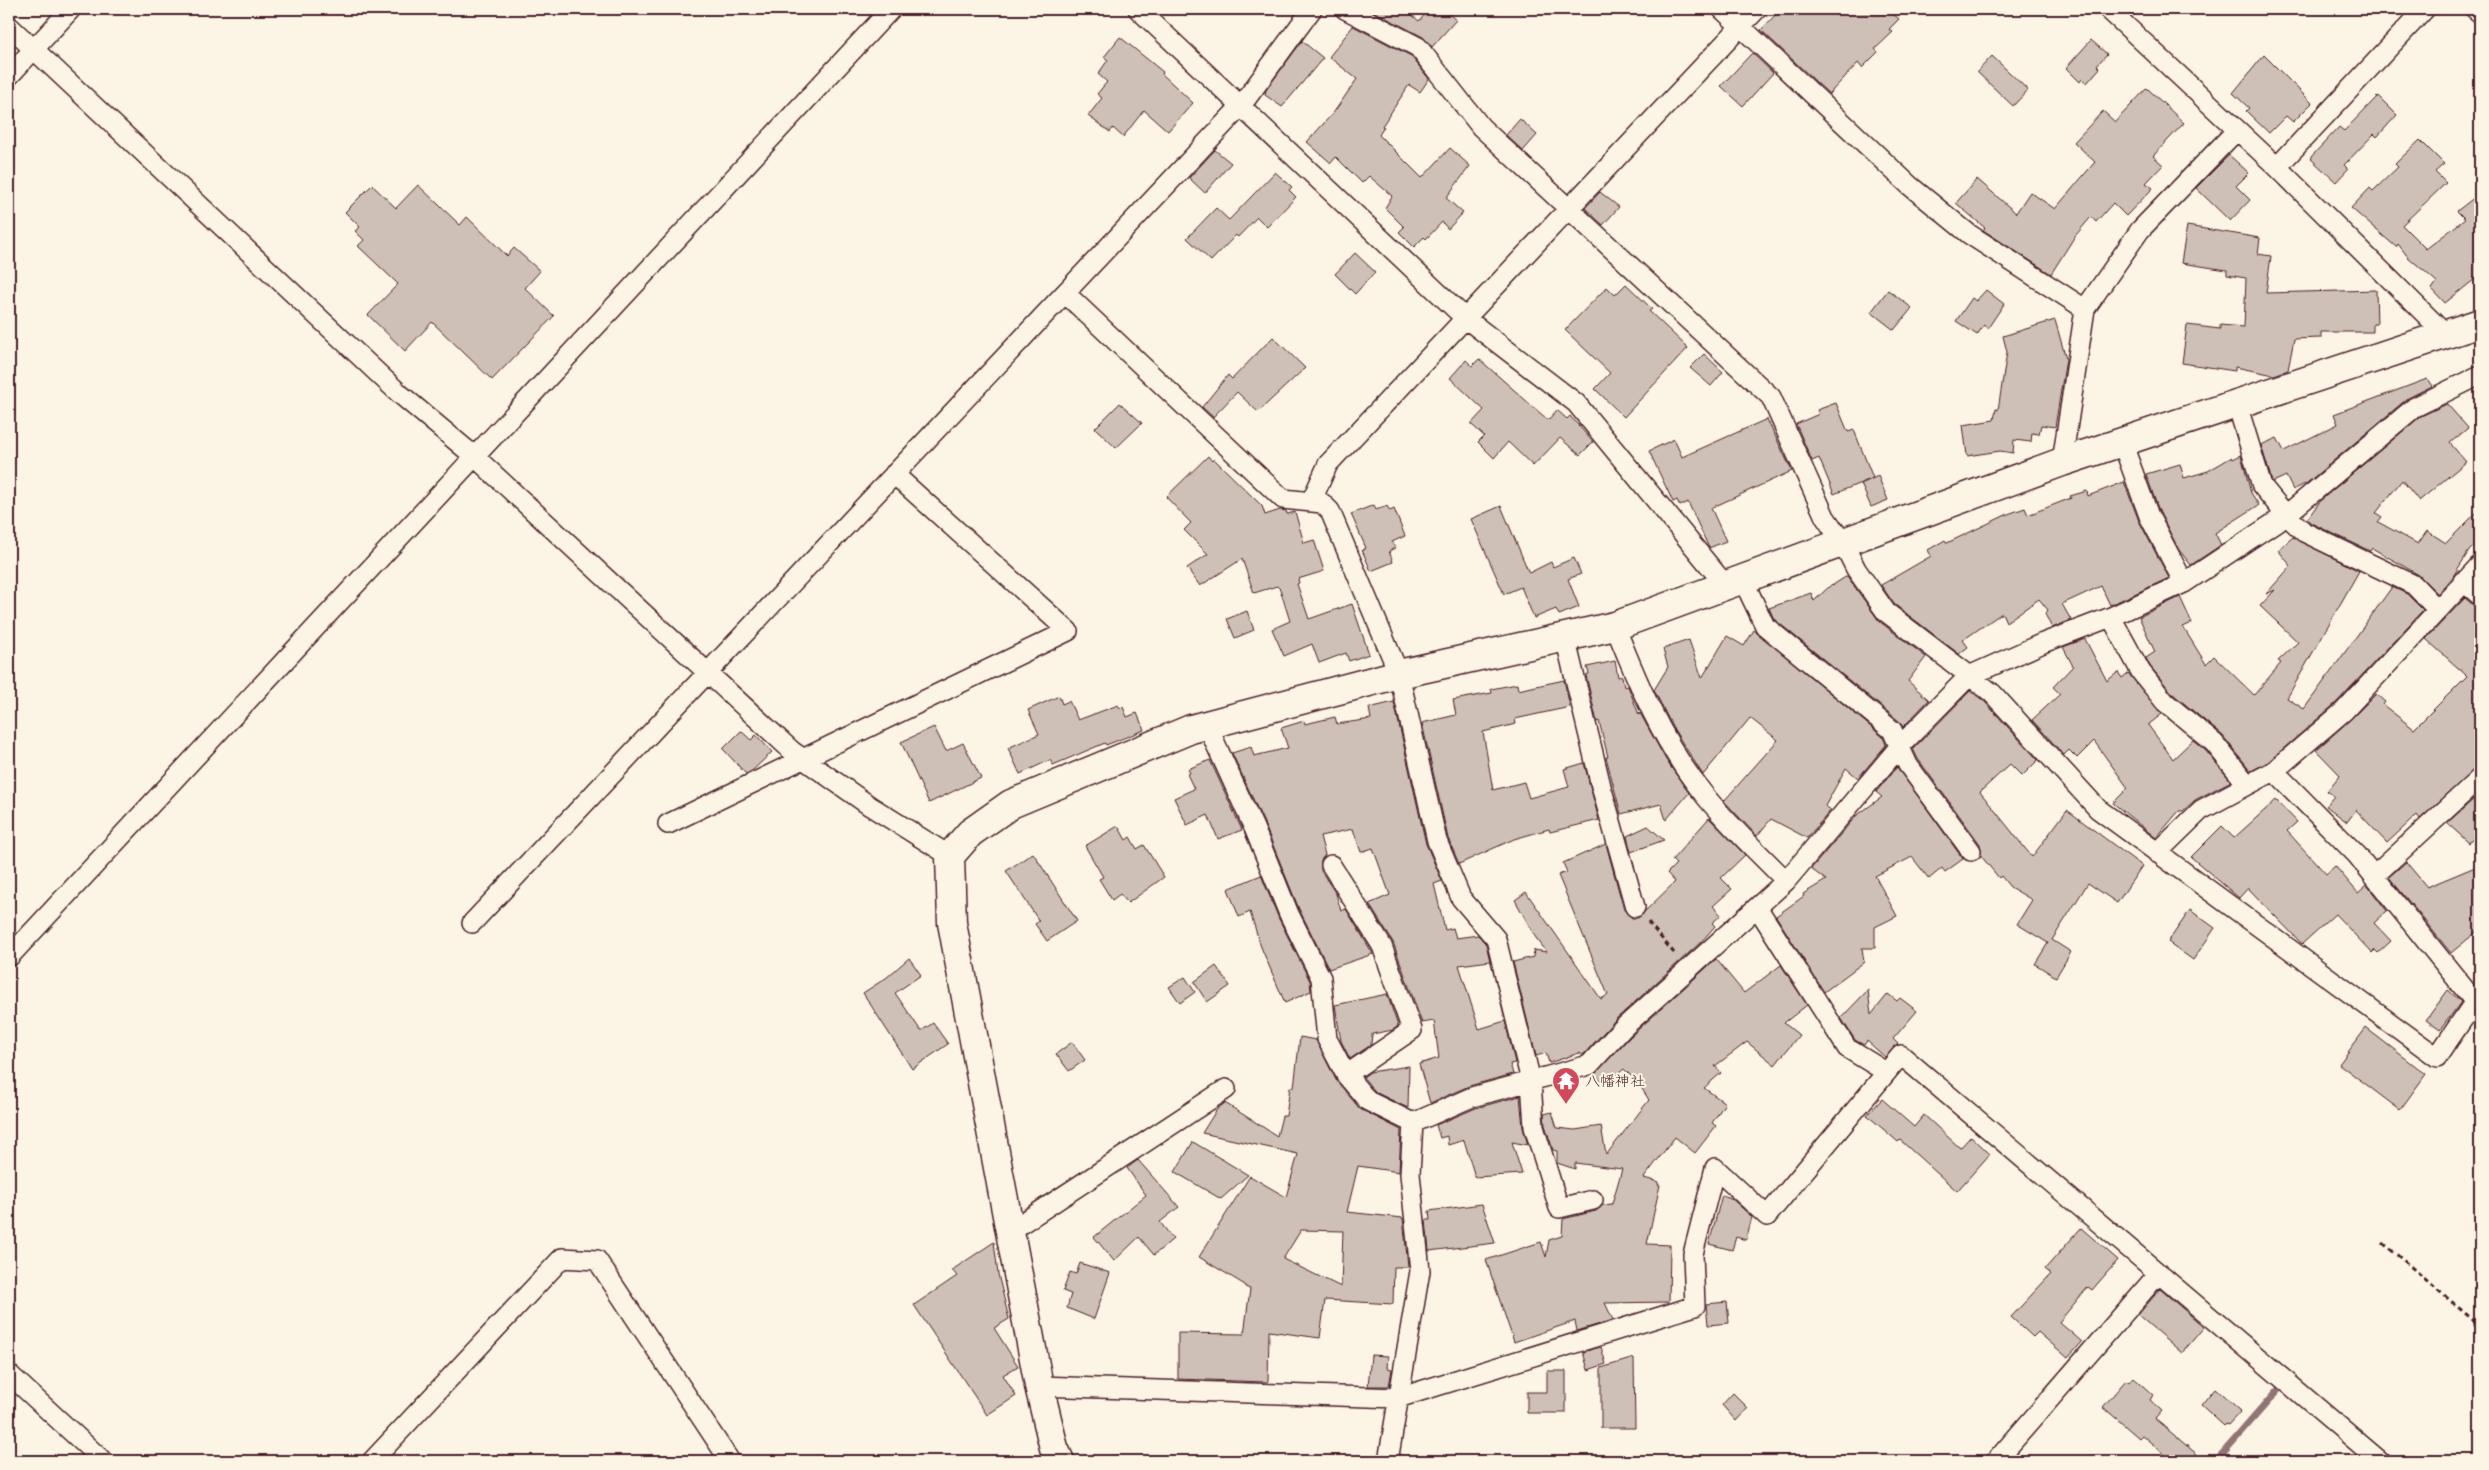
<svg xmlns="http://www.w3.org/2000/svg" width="2489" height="1470" viewBox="0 0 2489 1470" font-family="'Architects Daughter','Klee One',sans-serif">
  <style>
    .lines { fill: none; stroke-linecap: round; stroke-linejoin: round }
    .stream { stroke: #917474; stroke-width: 7 }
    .building { fill: #cfc0b7; stroke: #4a1f2b; fill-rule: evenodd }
    .street-casing { stroke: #4a1f2b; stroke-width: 22 }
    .secondary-casing { stroke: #4a1f2b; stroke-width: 31 }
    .path { stroke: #4a1f2b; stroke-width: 3; stroke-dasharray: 5 4; stroke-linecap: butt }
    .street { stroke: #fcf5e5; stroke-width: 19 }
    .secondary { stroke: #fcf5e5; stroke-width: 28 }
    .labels { text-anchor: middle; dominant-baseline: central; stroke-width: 4; stroke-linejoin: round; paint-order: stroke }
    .poi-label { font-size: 15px; fill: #4a1f2b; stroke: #fcf5e5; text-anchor: start }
  </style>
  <rect width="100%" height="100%" fill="#fcf5e5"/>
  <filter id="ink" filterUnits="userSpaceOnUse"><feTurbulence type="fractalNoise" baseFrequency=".02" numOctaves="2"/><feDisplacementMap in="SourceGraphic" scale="10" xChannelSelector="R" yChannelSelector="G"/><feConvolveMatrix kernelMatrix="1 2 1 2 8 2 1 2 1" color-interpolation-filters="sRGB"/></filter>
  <g filter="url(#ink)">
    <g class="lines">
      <path class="stream" d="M2216 1461 2278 1390"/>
    </g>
    <path class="building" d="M1369 9H1405L1419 21 1430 9H1443L1456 20 1432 47 1423 37Z
      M1781 9H1887L1899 19 1889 29 1893 32 1875 49 1878 52 1862 68 1858 63 1829 94 1761 30Z
      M1353 26 1411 56 1429 79 1420 92 1409 85 1382 126 1384 127 1379 135 1422 178 1450 148 1470 166 1446 198 1463 213 1448 229 1442 222 1426 239 1424 237 1414 247 1399 232 1404 227 1385 208 1392 196 1369 176 1362 183 1336 157 1331 163 1307 142 1334 112 1357 79 1329 57Z
      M1120 37 1163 72 1162 74 1193 103 1168 131 1144 110 1123 137 1113 128 1110 132 1088 116 1102 98 1097 94 1107 82 1098 74 1108 60 1104 57Z
      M2091 40 2107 54 2097 65 2100 68 2087 83 2082 79 2080 82 2066 68Z
      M1302 41 1323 58 1282 107 1265 95 1266 90Z
      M1752 53 1773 73 1743 106 1721 86Z
      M2264 55 2312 103 2293 122 2286 116 2269 133 2246 111 2249 108 2233 93Z
      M1992 56 2028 90 2013 106 1977 72Z
      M2147 88 2184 123 2153 156 2163 165 2146 183 2153 188 2126 216 2113 203 2096 222 2091 217 2075 236 2051 274 1983 230 1985 228 1956 203 1977 179 2016 213 2030 192 2055 209 2095 162 2074 142 2103 111 2115 122Z
      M2378 96 2397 115 2377 137 2374 134 2344 165 2348 169 2336 182 2310 158 2339 127 2344 131Z
      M1520 119 1537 135 1523 151 1506 135Z
      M2420 140 2444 164 2435 172 2446 183 2402 225 2426 249 2465 219 2457 211 2480 193V275L2445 303 2432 289 2437 282 2408 257 2398 244 2396 247 2351 208 2370 188 2373 191 2398 167 2395 164Z
      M1215 150 1231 163 1205 193 1189 178Z
      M2229 155 2249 173 2236 186 2250 200 2230 221 2196 188Z
      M1275 172 1292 187 1289 190 1296 197 1267 227 1257 217 1238 237 1236 235 1211 261 1187 238 1216 208 1229 220Z
      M372 185 396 208 418 185 460 225 467 217 507 256 514 248 540 271 525 288 554 316 492 380 432 322 405 351 368 315 398 284 358 246 364 240 355 231 360 227 345 212Z
      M1600 192 1619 207 1603 225 1585 208Z
      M2187 226 2260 238 2258 254 2271 256 2266 293 2376 290 2377 324H2373V332H2321V338L2294 339 2288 370 2274 375 2235 367V371L2182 363 2187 325 2220 329V325L2244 327 2246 278 2227 275V270L2181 263Z
      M1355 253 1375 272 1355 294 1335 274Z
      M1626 284 1652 309 1649 311 1688 348 1624 417 1595 389 1610 373 1565 330 1607 287 1615 295Z
      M1888 290 1912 308 1894 330 1871 312Z
      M1986 290 2004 304 1988 328 1984 325 1977 335 1956 321 1972 298 1976 301Z
      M2055 320 2066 359 2055 427 2041 425 2039 434 2032 433 2031 442 2014 440 2013 453 2000 451 1967 456 1963 425 1994 420 1996 409 1998 410 2007 352 2003 336Z
      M1273 337 1305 368 1258 412 1237 392 1213 417 1202 407 1228 375 1232 379Z
      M1704 354 1723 372 1711 386 1690 368Z
      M1479 359 1548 420 1557 410 1567 419 1570 416 1593 442 1580 455 1560 438 1533 466 1508 442 1494 458 1478 442 1484 436 1471 424 1484 410 1450 378 1466 360 1472 366Z
      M2427 379 2432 386 2408 398 2307 483 2293 490 2286 476 2273 482 2272 481 2261 445 2277 438 2284 451 2338 424 2334 414Z
      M1120 403 1142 423 1116 448 1095 428Z
      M1836 403 1848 432 1854 430 1873 478 1834 494 1819 458 1812 461 1796 424 1819 414 1817 410Z
      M2447 404 2468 428 2450 443 2466 462 2419 501 2402 480 2376 513 2382 517 2378 522 2418 544 2427 531 2446 543 2480 509V540L2469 551 2452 578 2438 594 2419 575 2372 548 2370 551 2311 523 2307 519 2321 500 2421 416Z
      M1767 419 1792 471 1711 508 1726 541 1709 548 1688 502 1680 506 1677 500 1673 502 1649 451 1674 439 1682 457Z
      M2241 455 2251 493 2259 505 2215 533 2221 545 2191 565 2179 550 2159 511 2146 474 2180 464 2184 478 2208 471 2232 457 2233 459Z
      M1208 456 1212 461 1214 459 1262 506 1265 515 1280 510 1286 511 1287 514 1295 512 1304 543 1314 540 1324 571 1298 579 1299 583 1297 584 1309 619 1352 604 1369 654 1349 661 1346 653 1319 663 1312 644 1284 656 1272 629 1290 621 1280 589 1277 586 1254 593 1242 559 1200 586 1187 568 1208 554 1184 530 1191 523 1166 497Z
      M1878 476 1888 500 1871 507 1861 484Z
      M2124 482 2139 521 2169 578 2110 605 2101 586 2062 604 2071 620 2052 628 2045 614 2048 610 2039 599 2006 622 2002 613 1963 640 1968 647 1959 654 1894 604 1881 585 1931 556 1928 550 1945 540 1947 543 2008 514 2025 508 2028 515 2071 498 2070 496 2087 491 2088 496Z
      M1374 505 1376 510 1387 506 1390 511 1394 509 1405 536 1392 542 1395 548 1389 551 1393 562 1371 571 1362 550 1366 548 1351 514Z
      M1501 506 1529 573 1551 562 1553 567 1574 558 1581 574 1568 579 1579 607 1559 615 1556 609 1534 618 1521 587 1504 594 1471 519Z
      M2293 537 2359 571 2287 698 2304 709 2392 587 2407 594 2423 610 2336 703 2268 762 2251 771 2223 736 2173 694 2150 666 2146 658 2155 652 2139 617 2180 597 2192 623 2183 627 2206 664 2214 656 2254 695 2281 663 2278 661 2298 642 2260 606 2275 590 2266 594 2291 566 2278 550Z
      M1847 576 1879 621 1926 657 1908 681 1929 700 1903 727 1899 721 1774 619 1769 608 1811 593 1814 601 1832 584 1833 585Z
      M2465 598 2473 605 2480 607V765L2420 819 2417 815 2387 843 2356 810 2347 822 2326 806 2334 796 2327 791 2340 775 2316 750 2351 719 2376 694 2385 702 2383 705 2414 729 2467 676 2426 639Z
      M1247 611 1254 630 1235 638 1227 619Z
      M1754 630 1883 737 1886 745 1858 778 1846 768 1825 806 1831 810 1807 838 1771 819 1757 836 1724 801 1778 740 1750 718 1703 775 1673 728 1654 690 1668 667 1663 649 1689 640 1702 678 1727 636 1744 646Z
      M2085 639 2107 681 2118 672 2122 678 2128 673 2162 714 2148 725 2173 759 2193 740 2206 751 2231 781 2195 800 2183 811H2179L2156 838 2113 803 2128 788 2094 741 2077 758 2069 750 2064 755 2032 720 2060 694 2053 687 2073 666 2063 647Z
      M1615 661 1618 677 1622 676 1624 687 1628 686 1639 715 1640 713 1666 760 1689 793 1666 820 1661 804 1621 814 1606 757H1608L1599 721 1597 722 1586 675 1589 674 1587 667Z
      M1564 680 1570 707 1515 719 1516 724 1483 732 1493 790 1524 782 1529 798 1569 787 1564 769 1584 763 1599 820 1550 832 1549 829 1514 839 1459 864 1448 838 1422 723 1456 715 1453 700 1492 693 1491 689 1517 684 1518 690Z
      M1970 691 1984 701 2038 760 2022 776 2010 764 1980 792 2032 857 2067 810 2142 866 2117 903 2088 883 2052 940 2071 952 2056 977 2035 964 2048 943 2017 924 2032 900 2010 887 2001 876 1999 878 1981 856 1980 844 1918 759 1913 749Z
      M1059 696 1062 704 1069 701 1078 720 1118 705 1120 708 1123 707 1127 717 1137 713 1144 730 1106 745 1105 743 1053 765 1050 760 1020 774 1008 748 1039 734 1028 710Z
      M1394 702 1426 844 1442 881 1434 884 1445 930 1453 928 1456 938 1478 935 1486 944 1490 961 1459 965 1479 1029 1505 1021 1515 1063 1510 1064 1513 1074 1469 1086 1430 1103 1419 1064 1439 1058 1434 1021 1422 1023 1393 942 1369 904 1390 895 1373 848 1361 852 1353 829 1320 836 1325 855 1321 860V871L1336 894 1341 911 1346 909 1373 954 1329 969 1299 909 1264 823 1232 753 1251 747 1254 756 1288 748 1281 728 1304 721 1305 724 1335 717 1337 724 1371 719 1369 708Z
      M934 727 946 751 963 743 981 778 929 803 901 742Z
      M741 731 751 740 756 735 772 752 753 770 746 774 723 749Z
      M1210 760 1242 830 1218 839 1208 815 1187 825 1174 798 1194 789 1187 774 1190 773 1188 769Z
      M1897 767 1963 859 1945 872 1942 868 1929 879 1912 857 1875 876 1897 916 1875 927V948H1862L1864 962 1824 992 1776 916 1804 896 1803 894 1826 880 1811 869 1856 816 1882 797 1876 792Z
      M2474 799 2480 804V831L2469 843 2447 823Z
      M2276 800 2297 822 2287 831 2326 874 2335 866 2358 893 2367 885 2387 911 2374 923 2391 941 2378 953 2375 950 2372 953 2335 914 2302 944 2248 888 2239 898 2191 857 2222 826 2234 838Z
      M1709 818 1745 855 1721 878 1732 889 1713 906 1721 915 1712 923 1715 926 1701 942 1615 1020 1583 1055 1579 1053 1549 1063 1546 1053 1536 1056 1513 962 1533 957 1534 950 1547 952 1536 938 1515 900 1526 892 1601 999 1608 995 1558 875 1567 872 1563 863 1606 844 1624 910 1632 918H1638L1675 882 1667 873 1676 864 1672 860Z
      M1118 826 1126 840 1130 837 1137 849 1144 845 1164 877 1128 903 1120 894 1112 900 1099 879 1103 877 1085 846Z
      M1648 826 1664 840 1631 852 1627 836Z
      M1033 853 1077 921 1047 941 1035 924 1039 921 1006 871Z
      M2406 862 2427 887 2480 865V929L2451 953 2389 877Z
      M1261 875 1279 919 1310 981 1311 991 1285 1003 1261 947 1250 912 1239 917 1228 889Z
      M2190 910 2215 928 2193 960 2168 942Z
      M909 958 921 975 895 993 921 1031 933 1023 948 1044 912 1069 863 993 886 978Z
      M1716 959 1744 993 1781 965 1807 1005 1784 1023 1799 1035 1775 1065 1747 1042 1715 1066 1721 1073 1704 1088 1725 1103 1712 1123 1716 1126 1695 1153 1675 1137 1644 1178 1658 1182V1185H1660L1647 1244 1670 1245 1669 1302 1605 1303 1613 1320 1577 1331 1575 1321 1514 1342 1486 1260 1541 1242 1546 1257 1549 1240 1562 1236 1563 1219 1596 1211 1603 1205 1612 1204 1622 1169 1575 1163V1169L1557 1163V1151L1553 1150 1545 1125 1544 1114 1552 1112 1557 1128 1575 1130 1601 1126 1606 1155 1649 1100 1639 1084 1624 1069 1604 1085 1595 1074 1631 1036Z
      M1216 966 1230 986 1207 1002 1194 982Z
      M1185 977 1195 992 1180 1003 1169 987Z
      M1868 990 1871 1015 1888 994 1897 1001 1900 998 1917 1011 1893 1039 1898 1044 1885 1057 1867 1041 1864 1045 1855 1040 1841 1018Z
      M2448 990 2461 1002 2440 1030 2426 1020Z
      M1387 994 1398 1026 1393 1030 1372 1034 1371 1045 1350 1059 1341 1041 1335 1005Z
      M2366 1028 2426 1074 2400 1110 2339 1064Z
      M1300 1037 1316 1040 1336 1080 1360 1109 1401 1130 1399 1172 1358 1166 1347 1212 1403 1218 1408 1267H1394L1393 1304 1325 1300 1320 1338 1269 1331 1268 1382 1178 1379V1333L1244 1334 1250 1289 1245 1287V1285L1199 1257 1250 1176 1286 1197 1298 1154 1202 1133 1217 1109 1225 1103 1277 1136 1282 1116H1286L1290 1087H1294ZM1301 1230 1343 1231 1341 1287 1283 1259Z
      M1072 1042 1085 1060 1069 1071 1056 1054Z
      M1409 1066 1408 1108 1375 1092 1363 1077 1370 1072Z
      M1520 1096 1523 1128 1528 1145 1512 1142 1522 1174 1475 1177 1464 1140 1448 1145 1447 1136 1440 1138 1436 1125 1476 1108Z
      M1882 1099 1914 1127 1924 1115 1960 1148 1971 1136 1990 1154 1957 1191 1900 1140 1898 1142 1867 1115Z
      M1193 1142 1248 1175 1221 1199 1175 1172Z
      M1138 1160 1179 1207 1160 1222 1173 1239 1154 1255 1139 1237 1114 1261 1094 1237 1146 1195 1127 1168Z
      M1722 1195 1731 1198 1752 1217 1746 1240 1736 1237 1732 1250 1709 1244Z
      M1482 1204 1495 1243 1429 1251 1426 1220H1430L1429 1211Z
      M2081 1228 2118 1260 2092 1290 2088 1287 2059 1322 2082 1342 2068 1358 2038 1332 2033 1337 2011 1317 2051 1274 2045 1269Z
      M994 1242 998 1274 1009 1319 994 1328 1018 1366 1003 1375 1016 1396 987 1415 914 1305 957 1276 952 1270Z
      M1080 1263 1110 1273 1094 1319 1067 1308 1071 1294 1063 1291 1070 1272 1076 1274Z
      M2160 1289 2204 1327 2182 1353 2138 1315Z
      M1727 1302 1729 1323 1708 1325 1706 1304Z
      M1601 1347 1606 1364 1588 1370 1583 1352Z
      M1371 1355 1388 1356 1387 1368 1392 1369 1389 1386H1368Z
      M1634 1358 1635 1428H1601V1368Z
      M1547 1371H1566V1413H1527V1392H1547Z
      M2133 1377 2153 1395 2150 1400 2162 1411 2155 1419 2205 1461H2172L2142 1435 2139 1438 2103 1407 2126 1380 2129 1382Z
      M2215 1388 2241 1411 2228 1425 2226 1424 2224 1426 2201 1405Z
      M1733 1393 1748 1408 1736 1421 1722 1405Z"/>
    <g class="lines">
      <defs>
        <path id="street" d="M1138 9 1465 318 1576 403 1726 586
          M1345 9 1418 47 1481 127 1771 397 1825 517 1843 543 1856 569 1886 612 1992 693 2098 809 2437 1057 2480 994
          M1722 9 1909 185 1969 234 2085 309
          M2108 9 2277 167 2446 335
          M2475 9 2480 13
          M9 26 400 394 474 456 792 751 870 806 950 856
          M9 76 71 9
          M2277 167 2425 9
          M1065 293 1283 499 1322 503 1330 511 1399 674 1437 841 1461 898 1496 939 1531 1081 1534 1127 1559 1208 1593 1200
          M2237 404 2262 486 2286 515 2304 532 2414 585 2437 609
          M2122 442 2149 516 2184 583
          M2062 462 2085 309 2140 230 2237 130
          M1311 502 1328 464 1757 9
          M1743 580 1765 626 1892 730 1908 765 1971 851
          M2463 581 2480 596
          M2111 617 2141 672 2165 702 2214 743 2248 785
          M1615 626C1638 684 1663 743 1702 792 1727 824 1758 852 1786 881
          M1565 637 1601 786 1635 907
          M1207 725 1254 828 1289 914 1321 978 1327 1039 1346 1075 1368 1101 1413 1123
          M2274 771 2357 855 2475 1002
          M668 824 1068 631 894 474
          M2157 853 2201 810 2274 771 2344 711 2480 565
          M1331 865 1382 946 1412 1030 1346 1075
          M2374 876 2480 778
          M1757 907 1847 1048 1886 1072
          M472 923 1241 106 1312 9
          M9 957 891 9
          M1010 1231 1226 1089
          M9 1374 103 1461
          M1039 1386 1398 1398 1695 1306 1693 1254 1715 1168 1767 1216 1901 1055 2380 1461
          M372 1461 562 1258 597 1260 730 1461
          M1388 1461 1420 1271 1410 1174 1413 1123 1472 1097 1589 1065 1623 1028 1786 881 1900 746 1969 676 2043 643 2111 617 2184 583 2286 515 2415 407 2480 375
          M1996 1461 2159 1273"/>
        <path id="secondary" d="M1060 1461 1054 1448 1039 1386 952 923 950 856 970 833 1011 804 1191 729 1399 674 1615 626 2062 462 2480 323"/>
      </defs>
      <use href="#street" class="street-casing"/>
      <use href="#secondary" class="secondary-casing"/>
      <path class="path" d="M1648 922 1674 953
        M2383 1243 2480 1326"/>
      <use href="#street" class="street"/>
      <use href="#secondary" class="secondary"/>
    </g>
  </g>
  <defs>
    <symbol id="temple-pin" viewBox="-11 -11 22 30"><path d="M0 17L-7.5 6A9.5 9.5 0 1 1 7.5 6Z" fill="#d1495b" stroke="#fcf5e5"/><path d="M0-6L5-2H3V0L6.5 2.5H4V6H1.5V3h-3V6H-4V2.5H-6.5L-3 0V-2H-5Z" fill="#fff"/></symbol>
  </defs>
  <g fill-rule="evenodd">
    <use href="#temple-pin" x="1550" y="1065" width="32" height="43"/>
  </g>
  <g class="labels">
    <g class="poi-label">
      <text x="1585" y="1081">八幡神社</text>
    </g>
  </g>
  <rect width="2489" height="1470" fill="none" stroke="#fcf5e5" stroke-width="30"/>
  <rect x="15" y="15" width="2459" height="1440" fill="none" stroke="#4a1f2b" stroke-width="2" filter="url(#ink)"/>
</svg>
